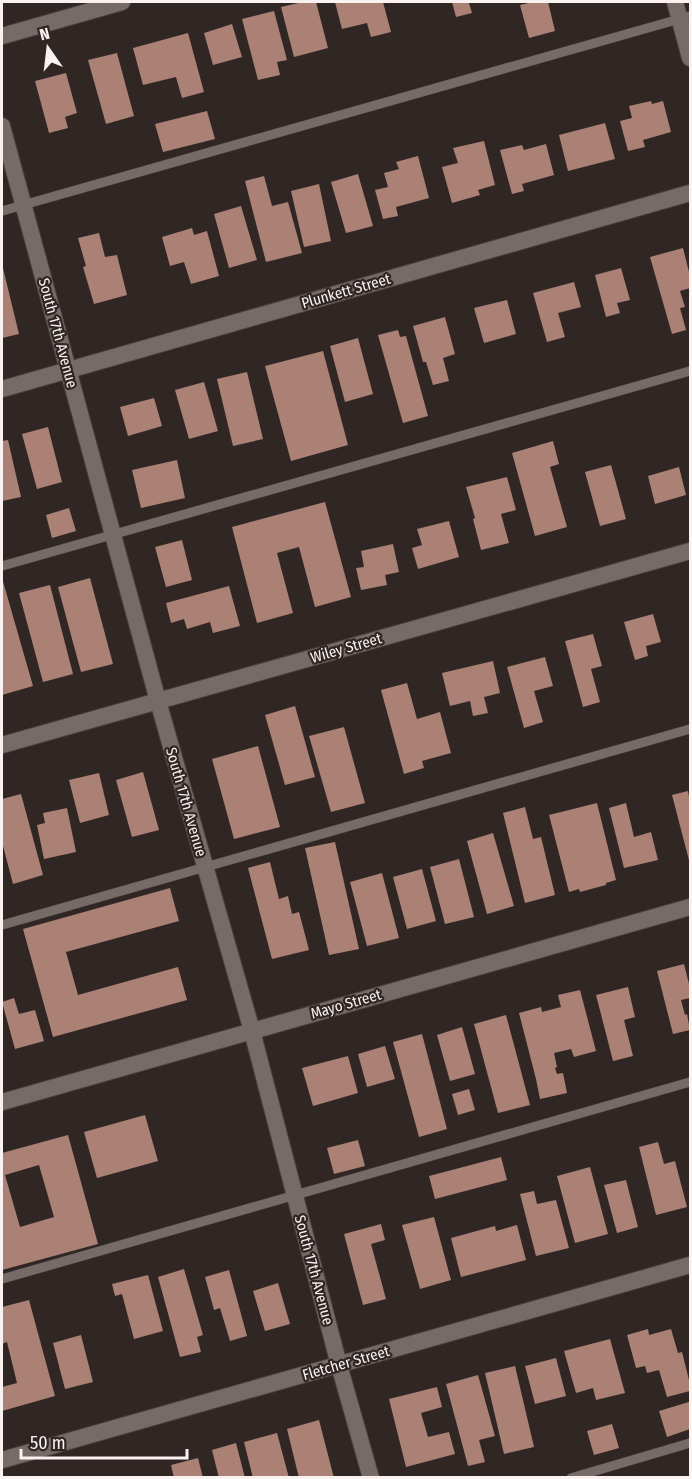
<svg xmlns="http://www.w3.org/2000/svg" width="692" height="1479" viewBox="0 0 692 1479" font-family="'Fira Sans Condensed',sans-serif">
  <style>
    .building { fill: #ab8176; fill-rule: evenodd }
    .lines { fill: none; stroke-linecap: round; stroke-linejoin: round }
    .service-casing { stroke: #4a423f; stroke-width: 10 }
    .minor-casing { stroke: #4a423f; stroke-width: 18 }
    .service { stroke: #776b68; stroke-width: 9 }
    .minor { stroke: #776b68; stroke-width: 16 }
    .labels { text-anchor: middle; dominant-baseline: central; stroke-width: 4.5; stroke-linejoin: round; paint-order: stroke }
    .street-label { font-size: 15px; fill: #f9f2f1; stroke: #302724 }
  </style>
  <rect width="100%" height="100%" fill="#302724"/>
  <path class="building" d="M303 2H316L328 48 294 57 281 7Z
    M335 2H383L391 32 371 37 367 23 342 29Z
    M452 2H474L469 3 472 13 456 17Z
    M533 2H548L555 31 529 38 520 5Z
    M274 11 287 60 277 62 280 75 258 80 242 19Z
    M232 24 242 57 213 65 204 33Z
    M188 33 204 92 182 98 176 77 143 85 133 48Z
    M117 53 134 116 106 124 88 60Z
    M66 73 77 113 65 117 68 128 49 133 35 81Z
    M651 101 652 104 663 101 671 132 643 140 645 147 628 151 620 121 632 118 629 106Z
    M207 111 215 139 163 152 155 124Z
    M605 123 615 159 568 171 559 135Z
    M484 141 495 185 478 190 480 195 452 203 442 167 458 163 453 148Z
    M546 144 554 175 522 184 524 191 512 194 500 150 522 145 524 150Z
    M418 156 429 198 396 207 398 216 383 219 375 190 388 187 384 173 399 169 396 162Z
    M358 174 373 226 346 233 331 182Z
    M264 176 272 206 288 202 302 253 266 262 245 181Z
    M319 184 331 241 304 247 291 191Z
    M241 206 257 260 229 268 214 214Z
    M192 228 194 235 207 231 219 276 191 284 184 262 170 266 162 237Z
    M99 233 105 257 117 255 127 295 94 304 83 267 86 266 78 238Z
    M683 248 690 276V288L680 291 685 307 680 308 686 330 672 334 650 257Z
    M2 264 19 334 2 338Z
    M621 268 630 300 617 303 620 313 606 317 595 275Z
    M574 282 581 307 558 313 565 337 547 342 533 293Z
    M507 300 516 334 484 343 474 308Z
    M445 317 455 354 443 358 449 381 433 385 426 362H423L413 326Z
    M398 330 400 337 406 336 428 416 403 423 378 335Z
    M358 338 373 394 345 402 330 346Z
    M323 351 348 445 291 461 265 366Z
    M247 372 263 439 233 446 217 379Z
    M204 382 218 431 189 439 175 390Z
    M154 398 162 426 128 436 120 407Z
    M48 427 62 482 37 489 22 434Z
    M8 440 21 497 2 501V441Z
    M553 441 559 464 550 467 567 527 535 536 512 453Z
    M177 460 185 498 141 508 132 470Z
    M611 465 626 519 600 526 585 472Z
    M679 467 686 495 655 504 648 476Z
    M507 477 516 510 501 514 509 543 481 550 473 519 475 518 466 487Z
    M325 502 351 597 315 607 299 547 277 553 293 613 257 623 232 527Z
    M69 508 76 531 52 538 46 515Z
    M449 521 459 557 418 569 412 548 422 545 417 529Z
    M182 540 192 580 166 587 155 547Z
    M393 544 399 572 385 575 387 585 361 590 356 568 364 567 361 551Z
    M2 578 33 686 2 695Z
    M90 578 113 664 81 672 58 587Z
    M50 585 73 674 43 682 19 593Z
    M229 586 240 626 213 633 210 622 187 629 184 619 171 623 166 603Z
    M653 614 661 642 646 646 648 656 635 660 624 622Z
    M593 634 602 666 591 669 600 702 583 707 565 641Z
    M545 657 553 686 534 691 543 722 524 728 507 667Z
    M493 661 500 693 484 697 488 713 473 716 470 701 450 706 442 673Z
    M407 683 417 719 440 712 451 753 422 761 424 768 404 774 381 690Z
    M295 706 315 777 285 785 265 715Z
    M344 727 365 803 331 812 309 736Z
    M258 746 280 827 234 839 212 759Z
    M143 772 159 830 132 837 116 780Z
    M99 773 109 815 80 823 69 780Z
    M688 791 690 803V864L672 795Z
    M21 794 43 875 13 884 2 842V799Z
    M597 803 616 880 606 883V885L580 892 579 889 569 892 549 815Z
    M626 803 634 837 651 832 658 860 624 868 609 808Z
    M525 807 533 839 541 837 555 895 525 903 503 813Z
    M67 808 76 852 44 859 37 825 45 823 43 813Z
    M493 833 514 906 487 914 467 841Z
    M335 842 359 949 329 955 305 848Z
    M459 859 474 917 445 924 430 867Z
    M270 862 279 899 288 896 292 914 299 912 309 950 272 959 248 868Z
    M422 869 436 921 407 929 393 877Z
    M382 873 399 938 367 946 350 882Z
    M170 888 179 921 66 952 78 995 178 967 187 1000 53 1037 23 929Z
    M684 964 690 988V998L681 1000 685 1015 687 1014 690 1030 673 1034 657 971Z
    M628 987 635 1017 624 1020 633 1056 613 1061 596 995Z
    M580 990 596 1051 574 1057 571 1049 554 1053 557 1067 555 1068 557 1074 563 1073 567 1093 540 1099 536 1079 519 1013 541 1007 542 1012 561 1007 558 995Z
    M14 998 19 1014 35 1010 44 1041 15 1049 2 1002Z
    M506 1015 530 1105 498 1113 474 1024Z
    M462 1027 475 1074 450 1081 437 1035Z
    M422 1034 447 1129 419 1137 393 1042Z
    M385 1046 395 1079 367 1087 358 1054Z
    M348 1056 358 1093 313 1106 302 1068Z
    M469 1089 475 1110 458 1115 452 1094Z
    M145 1115 158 1161 97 1178 84 1132Z
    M68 1135 98 1244 2 1270V1153ZM39 1165 54 1217 20 1227 5 1175Z
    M358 1140 365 1166 334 1174 327 1148Z
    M658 1142 664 1164 675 1161 687 1207 656 1215 639 1147Z
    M501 1157 507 1180 435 1199 429 1176Z
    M590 1167 608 1234 575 1243 557 1176Z
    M626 1180 638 1227 617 1233 604 1185Z
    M534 1191 537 1204 556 1200 569 1248 536 1256 520 1194Z
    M434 1217 451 1280 420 1289 402 1225Z
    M381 1224 385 1240 371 1244 386 1299 363 1305 344 1234Z
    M517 1225 526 1260 461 1277 451 1238 495 1226 496 1231Z
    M184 1269 203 1335 197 1337 201 1352 180 1357 158 1277Z
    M229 1270 247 1336 230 1341 220 1308 214 1310 205 1277Z
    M148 1275 163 1331 134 1339 122 1294 115 1296 112 1284Z
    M278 1283 290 1324 265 1331 253 1291Z
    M29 1300 55 1396 2 1411V1387L17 1383 7 1342 2 1344V1307Z
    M648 1329 649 1335 671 1329 678 1353 682 1352 690 1384V1391L667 1397 659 1370 647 1373 645 1366 636 1368 627 1335Z
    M81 1335 93 1382 65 1389 53 1343Z
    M610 1339 625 1393 596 1400 593 1388 576 1393 564 1351Z
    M556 1358 566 1396 535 1404 525 1366Z
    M515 1366 534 1447 504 1454 485 1373Z
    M478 1375 495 1436 479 1440 485 1462 468 1466 446 1384Z
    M437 1387 442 1407 421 1413 428 1437 449 1432 455 1454 406 1467 389 1399Z
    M689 1402 690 1429 667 1437 659 1411Z
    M319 1420 334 1478H299L287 1429Z
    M612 1424 619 1448 594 1455 587 1431Z
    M277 1433 289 1478H253L244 1442Z
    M236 1443 245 1478H219L212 1450Z
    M198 1458 203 1478H174L171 1465Z"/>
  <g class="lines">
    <defs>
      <path id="service" d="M2 211 690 16
        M2 566 690 371
        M2 925 690 729
        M2 1279 690 1082
        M571 1478 690 1443"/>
      <path id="minor" d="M675 2 690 58
        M2 36 122 2
        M2 126 158 701 252 1031 339 1365 371 1478
        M2 389 690 193
        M2 745 690 551
        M2 1102 690 907
        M2 1460 690 1265"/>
    </defs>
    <use href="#service" class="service-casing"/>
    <use href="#minor" class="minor-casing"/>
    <use href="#service" class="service"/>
    <use href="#minor" class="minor"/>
  </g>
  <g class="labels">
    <g class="street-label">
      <text transform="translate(346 291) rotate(-16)">Plunkett Street</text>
      <text transform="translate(58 333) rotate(75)">South 17th Avenue</text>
      <text transform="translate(346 648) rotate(-16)">Wiley Street</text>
      <text transform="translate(186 802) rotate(74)">South 17th Avenue</text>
      <text transform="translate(346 1004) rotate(-16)">Mayo Street</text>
      <text transform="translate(314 1270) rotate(75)">South 17th Avenue</text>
      <text transform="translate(346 1363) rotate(-16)">Fletcher Street</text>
    </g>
  </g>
  <rect width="692" height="1479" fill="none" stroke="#f9f2f1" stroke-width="6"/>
  <g transform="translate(48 48) rotate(346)" stroke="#302724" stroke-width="4.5" paint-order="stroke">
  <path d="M0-4.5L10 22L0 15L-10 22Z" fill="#f9f2f1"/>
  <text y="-9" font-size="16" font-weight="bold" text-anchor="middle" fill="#f9f2f1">N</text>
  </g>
  <path d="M21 1449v9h166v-9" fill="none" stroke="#f9f2f1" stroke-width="3"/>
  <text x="30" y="1449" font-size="18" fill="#f9f2f1" stroke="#302724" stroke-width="4.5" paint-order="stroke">50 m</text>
</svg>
